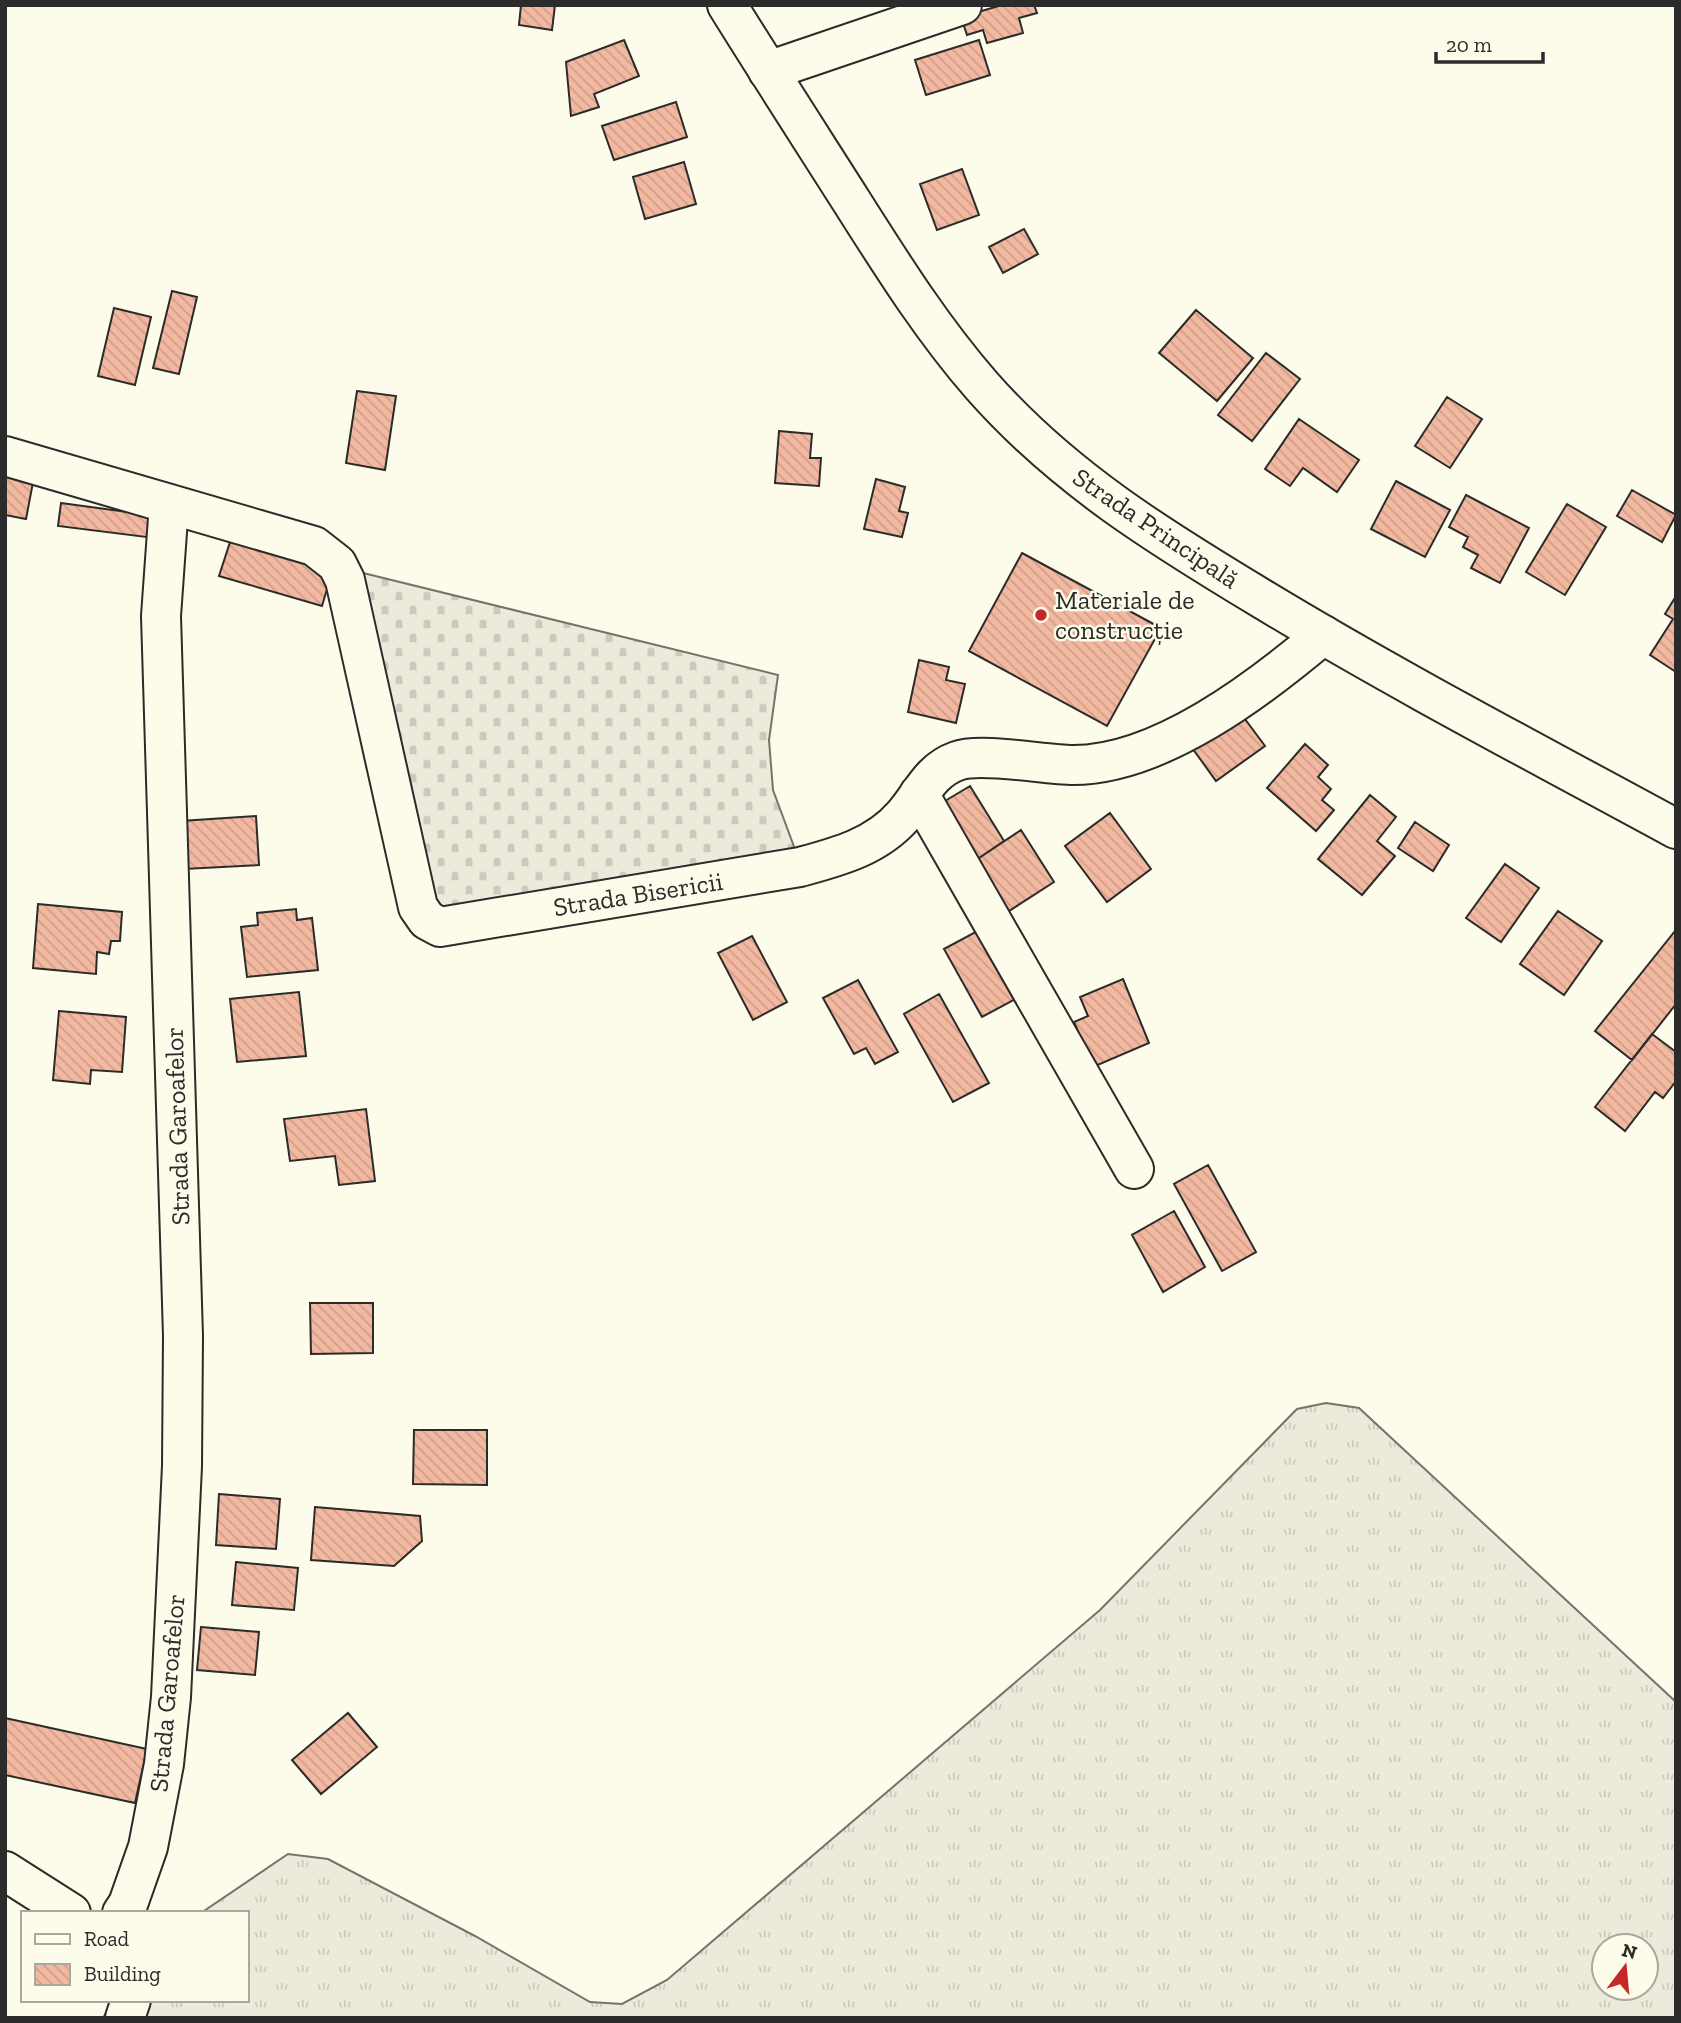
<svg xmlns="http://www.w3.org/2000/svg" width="1681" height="2023" viewBox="0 0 1681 2023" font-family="'Zilla Slab',serif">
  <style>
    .grass { fill: url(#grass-tufts); stroke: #74746e; stroke-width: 2; fill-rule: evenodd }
    .cemetery { fill: url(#cemetery-stones); stroke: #74746e; stroke-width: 2 }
    .building { fill: url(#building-back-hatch); stroke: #2b2b2b; stroke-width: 2 }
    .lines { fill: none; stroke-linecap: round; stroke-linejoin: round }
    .minor-casing { stroke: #2b2b2b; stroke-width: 42 }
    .highway-casing { stroke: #2b2b2b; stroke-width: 42 }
    .minor { stroke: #fdfbea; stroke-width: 38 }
    .highway { stroke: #fdfbea; stroke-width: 38 }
    .poi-dot { fill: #c62828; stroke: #fdfbea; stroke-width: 2.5 }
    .labels { text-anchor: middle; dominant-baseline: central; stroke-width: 5; stroke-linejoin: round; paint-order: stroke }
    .street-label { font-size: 26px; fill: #2b2b2b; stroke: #fdfbea }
    .poi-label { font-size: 26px; fill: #2b2b2b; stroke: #fdfbea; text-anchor: start }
  </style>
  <defs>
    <pattern id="grass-tufts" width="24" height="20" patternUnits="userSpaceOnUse" patternTransform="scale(1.75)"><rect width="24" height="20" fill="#ecebdb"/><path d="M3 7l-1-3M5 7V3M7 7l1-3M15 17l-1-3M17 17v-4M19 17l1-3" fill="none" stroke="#cbcabc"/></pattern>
    <pattern id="cemetery-stones" width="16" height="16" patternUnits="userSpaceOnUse" patternTransform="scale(1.75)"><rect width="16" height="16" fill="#ecebdb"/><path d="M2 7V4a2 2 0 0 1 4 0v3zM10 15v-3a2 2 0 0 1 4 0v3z" fill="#cbcabc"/></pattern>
    <pattern id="building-back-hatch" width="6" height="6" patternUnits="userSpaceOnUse" patternTransform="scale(1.75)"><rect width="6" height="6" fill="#f2b8a0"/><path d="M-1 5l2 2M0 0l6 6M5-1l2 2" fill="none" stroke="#d09e8a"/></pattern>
  </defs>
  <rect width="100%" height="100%" fill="#fdfbea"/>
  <path class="grass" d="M1326 1403 1359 1408 1676 1702V2018H103L113 2000H247V1913H201L288 1854 328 1859 475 1936 590 2002 622 2004 667 1980 1100 1610 1297 1409ZM1604 1946H1646V1988H1604Z"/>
  <path class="cemetery" d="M355 571 778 675 769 740 773 790 796 852 447 911 431 903Z"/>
  <path class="building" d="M521 5H555L552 30 519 25Z
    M1002 5H1034L1037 13 1019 18 1023 33 987 43 983 30 967 35 961 17Z
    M624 40 639 76 594 94 599 107 571 116 566 62Z
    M979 40 990 75 926 95 915 60Z
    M676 102 687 137 614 160 602 126Z
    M684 162 696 204 645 219 633 177Z
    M962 169 979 215 937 230 920 184Z
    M1024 229 1038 254 1003 273 989 247Z
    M172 291 197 297 179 374 153 368Z
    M114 308 151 317 135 385 98 376Z
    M1196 310 1253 358 1217 401 1159 353Z
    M1266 353 1300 379 1252 441 1218 415Z
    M357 391 396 396 385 470 346 463Z
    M1447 397 1482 419 1450 468 1415 446Z
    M1299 419 1359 460 1337 492 1303 468 1290 486 1265 469Z
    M779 431 812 434 810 458H821L819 486 775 483Z
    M5 472 34 477 26 519 5 515Z
    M876 479 905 487 899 511 908 513 902 537 864 529Z
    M1396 481 1450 510 1425 557 1371 529Z
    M1632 490 1676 515 1662 542 1617 516Z
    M1466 495 1529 528 1500 583 1471 568 1478 555 1463 547 1468 537 1449 527Z
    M61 503 157 516 154 538 58 526Z
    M1567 504 1606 527 1565 595 1526 572Z
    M231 539 333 569 322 606 219 576Z
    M1022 553 1161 628 1107 726 969 651Z
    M1676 596V672L1650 655 1673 619 1665 614Z
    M919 660 949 667 946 680 965 684 956 723 908 712Z
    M1239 711 1265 746 1216 781 1190 745Z
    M1305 744 1328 765 1318 777 1331 789 1322 800 1334 810 1316 831 1267 788Z
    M970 786 1004 841 976 860 940 804Z
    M1370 795 1396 817 1377 841 1395 856 1362 895 1318 859Z
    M1110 813 1151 869 1107 902 1065 846Z
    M256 816 259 865 184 869 181 821Z
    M1415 822 1449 845 1433 871 1398 848Z
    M1021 830 1054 882 1009 911 976 860Z
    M1505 864 1539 888 1501 942 1466 918Z
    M38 904 122 912 120 941H111L109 954 97 952 96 974 33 968Z
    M296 909 297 920 312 918 318 970 247 977 241 927 258 925 257 913Z
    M1558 911 1602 941 1564 995 1520 964Z
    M981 929 1019 997 982 1017 944 949Z
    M1675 931 1676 1004 1632 1060 1595 1031Z
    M752 936 787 1002 753 1020 718 953Z
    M1123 979 1149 1043 1093 1067 1074 1022 1088 1016 1080 997Z
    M858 980 898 1052 875 1064 866 1048 854 1054 823 998Z
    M299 992 306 1056 237 1062 230 999Z
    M939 994 989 1083 953 1102 904 1014Z
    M59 1011 126 1017 122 1072 91 1070 90 1084 53 1080Z
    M1652 1034 1676 1052V1081L1663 1098 1655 1092 1625 1131 1595 1107Z
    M366 1109 375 1181 339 1185 335 1156 290 1161 284 1119Z
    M1208 1165 1256 1252 1222 1271 1174 1184Z
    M1174 1211 1205 1267 1163 1292 1132 1235Z
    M310 1303H373V1353L311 1354Z
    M414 1430H487V1485L413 1484Z
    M219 1494 280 1499 276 1549 216 1545Z
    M315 1507 420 1516 422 1541 394 1566 311 1560Z
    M236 1562 298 1568 294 1610 232 1605Z
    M201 1627 259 1632 255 1675 197 1670Z
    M348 1713 377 1747 321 1794 292 1760Z
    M5 1718 147 1749 135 1803 5 1775Z"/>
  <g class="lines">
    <defs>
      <path id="minor" d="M768 71 962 5
        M5 456 314 546 337 564 345 580 418 907 427 920 440 927 800 867C837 857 876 847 903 816 921 796 929 771 957 761 981 752 1045 765 1073 765 1160 765 1259 689 1323 635
        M919 794 1134 1169
        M5 1871 71 1913
        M122 1913 128 1904 148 1847 164 1764 171 1697 182 1466 183 1336 161 616 169 504
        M125 2018 131 2000"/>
      <path id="highway" d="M727 5C768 71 810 136 852 202 892 265 932 329 982 386 1063 478 1161 538 1264 600 1398 681 1538 754 1676 829"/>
    </defs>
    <use href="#minor" class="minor-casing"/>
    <use href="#highway" class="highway-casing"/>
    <use href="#minor" class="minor"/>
    <use href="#highway" class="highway"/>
  </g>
  <circle class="poi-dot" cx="1041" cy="615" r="7"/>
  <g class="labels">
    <g class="street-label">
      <text transform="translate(1156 528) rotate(34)">Strada Principală</text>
      <text transform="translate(638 894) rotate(-9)">Strada Bisericii</text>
      <text transform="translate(177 1126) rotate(-92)">Strada Garoafelor</text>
      <text transform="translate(167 1693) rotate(-85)">Strada Garoafelor</text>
    </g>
    <g class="poi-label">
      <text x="1055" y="600">Materiale de<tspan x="1055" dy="30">construcție</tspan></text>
    </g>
  </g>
  <rect width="1681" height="2023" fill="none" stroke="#2b2b2b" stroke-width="14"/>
  <rect x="21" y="1911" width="228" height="91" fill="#fdfbea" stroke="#a9a89e" stroke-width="2"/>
  <rect x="35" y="1934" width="35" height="10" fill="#fdfbea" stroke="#a9a89e" stroke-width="2"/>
  <text x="84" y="1946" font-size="21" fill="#2b2b2b">Road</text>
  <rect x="35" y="1964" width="35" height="21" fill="url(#building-back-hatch)" stroke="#a9a89e" stroke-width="2"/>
  <text x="84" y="1981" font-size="21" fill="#2b2b2b">Building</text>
  <g transform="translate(1625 1967) rotate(16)"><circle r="33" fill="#fdfbea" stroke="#a9a89e" stroke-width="2"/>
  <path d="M0-5L12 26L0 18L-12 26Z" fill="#c62828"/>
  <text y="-10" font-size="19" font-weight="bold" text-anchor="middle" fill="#2b2b2b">N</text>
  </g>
  <path d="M1436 52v10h107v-10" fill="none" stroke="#2b2b2b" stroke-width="3.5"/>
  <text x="1446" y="52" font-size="21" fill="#2b2b2b" stroke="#fdfbea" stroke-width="5" paint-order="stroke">20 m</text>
</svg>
